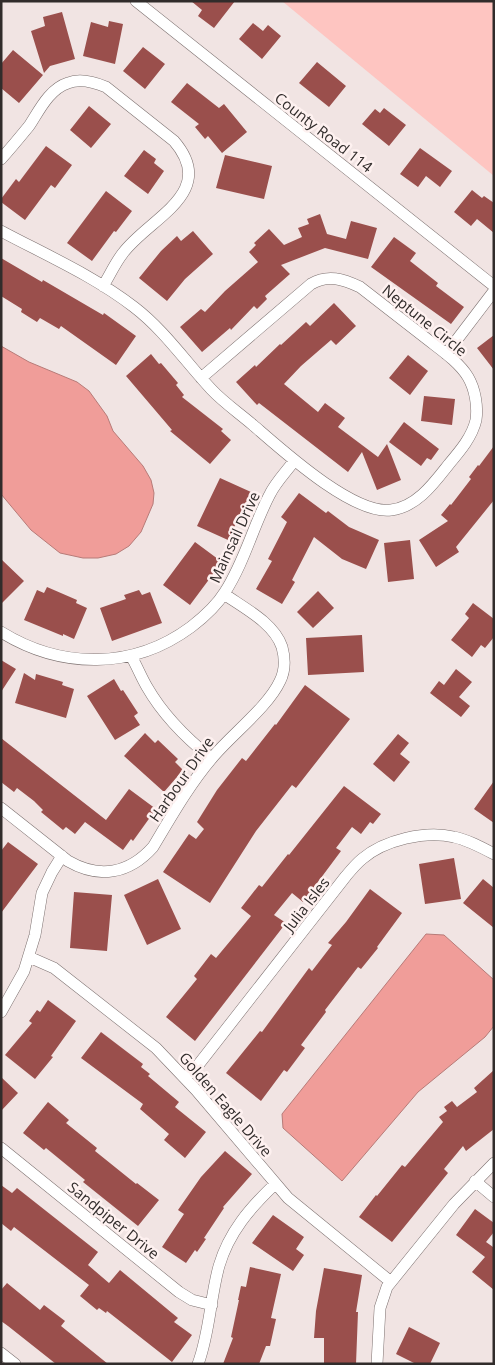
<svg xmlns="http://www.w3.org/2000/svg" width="495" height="1365" viewBox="0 0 495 1365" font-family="'Open Sans',sans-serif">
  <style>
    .green { fill: #fec5c1 }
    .water { fill: #f09d99; stroke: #b77b78 }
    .building { fill: #9a4f4c }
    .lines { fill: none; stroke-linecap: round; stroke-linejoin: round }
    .street-casing { stroke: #7d7170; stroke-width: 12 }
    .street { stroke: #fff; stroke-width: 11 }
    .labels { text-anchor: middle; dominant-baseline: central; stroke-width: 5; stroke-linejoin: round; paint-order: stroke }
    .street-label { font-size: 15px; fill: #312c2b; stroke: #fef1f0 }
  </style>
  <rect width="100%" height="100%" fill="#f1e4e3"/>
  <path class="green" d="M282 1H494V176Z"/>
  <path class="water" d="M1 346 29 362 77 382 89 391 107 416 113 431 143 466 151 480 154 493 153 504 141 532 129 546 116 554 98 558H83L60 553 31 530 1 494Z
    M426 934 444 935 494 980V1026L485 1037 418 1092 342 1181 283 1128 282 1114Z"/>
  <path class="building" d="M191 1H235L214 28 198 16 202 10Z
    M62 12 75 59 50 66 44 73 31 31 45 26 43 17Z
    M109 21 123 24 115 64 83 56 91 22 108 27Z
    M253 23 263 31 268 25 281 36 262 59 239 39Z
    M143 47 165 64 145 89 123 71Z
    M13 50 43 75 19 103 1 88V64Z
    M317 62 346 86 329 107 299 83Z
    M187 83 219 108 224 104 247 132 222 153 208 136 205 139 195 127 199 124 171 102Z
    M89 106 111 124 91 148 70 130Z
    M384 108 406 125 389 146 362 124 375 109 380 113Z
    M46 146 72 165 55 188 51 185 25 220 1 202V199L16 179 19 182Z
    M420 148 452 171 440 187 426 176 418 187 400 174Z
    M144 150 156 159 154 163 164 171 148 194 124 176Z
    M225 155 272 166 264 199 216 188Z
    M472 190 482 198 484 196 494 203V233L477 219 471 226 454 212Z
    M106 191 132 211 116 232 114 231 92 261 67 243Z
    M320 214 327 234 346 239 351 221 377 228 368 259 325 248 281 265 290 274 265 296 267 299 257 309 254 306 231 330 230 328 202 352 180 327 201 309 205 312 225 291 258 262 249 252 256 245 254 243 269 229 284 245 302 237 298 228 309 224 307 219Z
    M193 231 213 254 185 279 167 301 139 278 161 251 177 236 181 241Z
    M394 237 416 253 410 261 438 283 436 286 464 307 451 324 371 267Z
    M1 258 42 282 43 280 103 315 104 313 136 336 116 365 61 326 59 329 40 318 37 322 21 312 22 309 1 296Z
    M334 303 356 326 336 345 331 340 301 366 284 384 318 412 325 403 345 418 338 427 378 457 387 444 401 480 377 490 362 452 348 472 259 403 257 405 236 382 255 365 256 367 280 344 281 345 306 322 310 326Z
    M494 335V370L477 348Z
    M151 354 159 364 161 363 178 383 176 385 184 395 182 397 223 429 221 431 231 440 210 464 170 431 172 430 126 376Z
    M408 355 428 371 410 395 389 378Z
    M424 396 455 399 452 425 421 421Z
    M404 422 439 449 431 460 427 458 421 466 389 442Z
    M494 446V500L456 547 459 552 436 567 419 540 448 521 441 515 450 504 451 505 471 479 469 477 478 465 479 466Z
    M220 478 251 492 228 540 197 526Z
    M299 493 326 513 328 511 349 527 379 540 366 569 342 559 314 537 292 580 295 582 282 604 256 589 272 561 268 559 287 522 281 517Z
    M410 540 414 579 388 582 384 543Z
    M195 542 222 562 190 605 163 585Z
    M1 559 24 581 1 604Z
    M47 587 77 600 76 603 87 608 74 639 63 634V636L24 620 37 590 44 593Z
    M139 590 142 595 150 592 162 623 112 641 100 608 126 599 124 595Z
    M318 591 334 608 313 628 297 612Z
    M473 603 494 619V637L485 648 481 645 472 657 451 640 469 618 465 614Z
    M362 635 364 672 308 675 306 638Z
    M1 660 16 669 1 692Z
    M456 669 472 682 459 697 470 706 461 717 430 693 439 681 444 685Z
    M24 673 35 680 36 674 63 682 62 685 74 689 66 718 15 703Z
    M114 679 121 691 123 690 138 713 134 716 140 725 115 740 87 696Z
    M305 685 350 719 296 788 292 785 256 831 210 903 163 872 189 834 196 839 204 829 197 822 217 790 242 758 246 761 275 724 276 725Z
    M145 733 155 743 158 740 178 759 175 762 183 770 164 792 124 756Z
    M398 734 409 743 400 754 410 762 394 782 373 764Z
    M1 738 106 820 129 789 156 809 133 841 131 839 123 850 85 822 75 834 66 827 63 830 41 812 43 810 34 801 17 788 14 792 1 782Z
    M494 781V823L474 809Z
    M344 786 381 814 373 824 370 822 361 834 352 827 336 848 341 851 303 902 292 893 274 915 286 923 195 1041 166 1017 197 979 194 976 211 954 216 958 251 916 241 908 259 885 262 887 288 854 289 855Z
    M8 842 38 864 1 913V851Z
    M454 858 461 899 425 904 419 864Z
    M158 879 181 929 147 945 124 895Z
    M483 879 494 888V928L463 903Z
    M370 889 402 913 377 947 378 948 361 969 358 967 325 1010 326 1012 301 1045 305 1048 287 1072 284 1070 261 1101 226 1073 260 1031 262 1032 309 968 312 971 332 945 328 943 346 922Z
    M74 892 112 895 107 951 70 948Z
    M48 1000 76 1021 51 1056 53 1057 35 1079 5 1055 32 1023 29 1021 37 1010 40 1012Z
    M101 1032 143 1064 141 1067 150 1074 148 1076 179 1102 175 1107 206 1132 185 1158 164 1140 169 1134 140 1109 143 1104 81 1058Z
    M494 1070V1129L466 1151 463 1146 444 1169 448 1173 392 1242 359 1217 376 1195 377 1196 402 1165 405 1167 443 1122 439 1117 447 1111 444 1107 452 1101 457 1107 477 1092 474 1088Z
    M1 1077 18 1093 1 1111Z
    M48 1102 69 1120 66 1123 97 1148 95 1151 136 1184 137 1183 159 1200 138 1226 83 1182 85 1180 46 1148 44 1150 23 1133Z
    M225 1151 252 1174 223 1207 224 1208 204 1238 206 1239 197 1252 195 1250 186 1263 162 1247 184 1214 178 1210 201 1177Z
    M1 1185 12 1193 17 1188 98 1252 88 1265 109 1283 120 1270 178 1318 174 1322 192 1335 172 1362 107 1311 106 1313 99 1308 97 1310 80 1296 89 1285 14 1227 11 1231 1 1223Z
    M475 1209 494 1223V1232L486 1242 493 1247 494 1246V1290L472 1272 485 1257 456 1235Z
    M273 1215 304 1237 296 1249 304 1255 293 1271 252 1243Z
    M250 1267 281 1274 271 1318 276 1319 270 1346H266L259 1364H223L233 1338 231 1337 239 1300H238L241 1286 246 1287Z
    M324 1268 362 1275 356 1312H358L356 1364H324V1338H314L316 1311Z
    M7 1283 40 1310 44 1305 65 1321 61 1326 108 1364H56L8 1326 1 1321V1290Z
    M409 1327 440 1343 430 1364H416L396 1354Z"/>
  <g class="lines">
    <defs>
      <path id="street" d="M136 1 494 286
        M1 159C11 148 20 137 29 126 39 111 49 89 68 83 80 78 94 82 106 87L174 141C219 193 149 218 123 253 115 263 110 275 103 286
        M1 231C46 255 94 276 134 307 164 330 185 361 211 389 223 402 239 413 253 425 282 450 353 515 391 510 417 507 434 483 449 464 460 451 472 437 476 420 478 406 475 389 468 377 459 362 441 350 427 339 405 322 382 304 360 287 343 279 328 274 311 284L201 378
        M446 354 494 291
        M1 632C61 669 133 670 191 627 204 617 217 605 225 592 245 561 253 526 270 494 276 482 286 472 294 461
        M131 656C137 666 141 677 147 687 163 715 186 738 211 758
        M1 808 68 861C99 879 129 874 153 847 171 817 189 785 212 758 231 735 268 707 280 681 285 671 285 658 282 647 274 623 244 608 224 594
        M29 957 54 968 156 1048 196 1090 288 1198 391 1282
        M1 1012 24 971 35 935 42 893 52 872 62 856
        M185 1078 195 1069 346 876C351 870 356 864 362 859 384 840 426 830 454 837 468 840 481 847 494 854
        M1 1148 179 1292 192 1300 212 1305
        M475 1181 494 1197
        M1 1353 15 1364
        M198 1364C210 1332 210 1298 219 1266 229 1232 250 1208 275 1184
        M377 1364 380 1308 387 1287 454 1204 494 1163"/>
    </defs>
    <use href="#street" class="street-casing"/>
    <use href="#street" class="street"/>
  </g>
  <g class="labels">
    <g class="street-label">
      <text transform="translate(324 132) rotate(38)">County Road 114</text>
      <text transform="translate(425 320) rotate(39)">Neptune Circle</text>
      <text transform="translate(234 537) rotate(-65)">Mainsail Drive</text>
      <text transform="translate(181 779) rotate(-55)">Harbour Drive</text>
      <text transform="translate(306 904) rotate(-52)">Julia Isles</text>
      <text transform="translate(226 1104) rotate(49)">Golden Eagle Drive</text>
      <text transform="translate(114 1220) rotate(39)">Sandpiper Drive</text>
    </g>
  </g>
  <rect width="495" height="1365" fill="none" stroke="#312c2b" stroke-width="5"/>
</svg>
